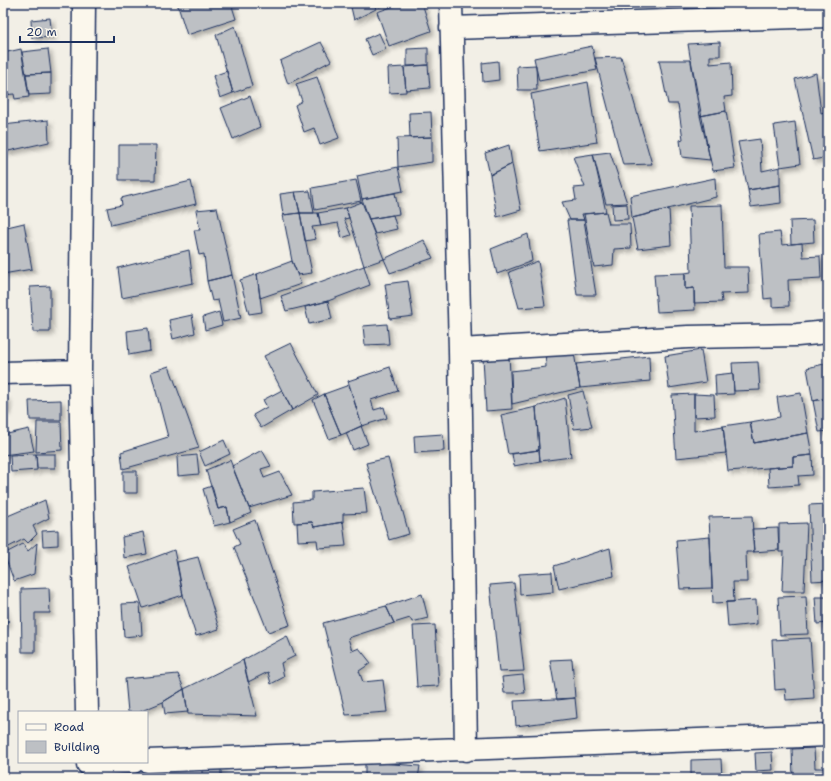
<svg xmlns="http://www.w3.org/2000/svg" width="831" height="781" viewBox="0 0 831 781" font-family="'Shantell Sans',sans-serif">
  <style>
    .building { fill: #bdc0c4; stroke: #1b2f5e; filter: url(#shadow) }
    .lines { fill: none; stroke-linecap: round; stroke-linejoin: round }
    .minor-casing { stroke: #1b2f5e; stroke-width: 25 }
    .minor { stroke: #fbf7ec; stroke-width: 22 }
  </style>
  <defs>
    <filter id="shadow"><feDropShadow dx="3.5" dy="3.5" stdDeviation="2" flood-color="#0004"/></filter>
  </defs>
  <rect width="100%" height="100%" fill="#f2efe6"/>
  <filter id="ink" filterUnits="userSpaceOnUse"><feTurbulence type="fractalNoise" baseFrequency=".025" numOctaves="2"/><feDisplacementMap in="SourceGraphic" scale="8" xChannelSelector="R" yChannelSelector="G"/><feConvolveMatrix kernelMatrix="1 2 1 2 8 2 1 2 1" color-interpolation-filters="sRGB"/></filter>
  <g filter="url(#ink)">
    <path class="building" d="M177 3H231L236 19 187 35Z
      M350 3H374L376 9 354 20Z
      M377 3H389L379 7Z
      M403 3H422L431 31 389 46 377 12Z
      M50 18 52 37 32 38 31 20Z
      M235 26 252 86 233 93 216 35Z
      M379 33 386 49 372 55 365 39Z
      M321 42 331 61 288 84 280 61Z
      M720 42V56H710V64L731 62 732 96 724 97 726 111 700 116 688 44Z
      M592 46 597 70 539 81 534 58Z
      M428 48V65L407 66V49Z
      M21 49 29 97 15 99 14 94 3 95V53Z
      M48 49 51 73 26 74 22 52Z
      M621 57 652 164 623 165 595 58Z
      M659 60H691L710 160 682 157 680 140 683 139 678 104H668Z
      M498 61 499 80 483 82 482 63Z
      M428 65 430 88 406 90 404 67Z
      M536 65 537 90H518L517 66Z
      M404 67 406 92 389 93 388 68Z
      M227 71 233 93 220 98 213 76Z
      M51 73V94L29 95 26 74Z
      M816 73 821 113 828 111V157L813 160 795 79Z
      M317 77 339 138 320 145 314 128 304 132 295 105 302 101 296 84Z
      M588 82 597 142 540 151 531 94Z
      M250 96 260 127 233 139 221 108Z
      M726 111 735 168 713 171 700 116Z
      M431 112 432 137 410 138 409 113Z
      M48 120 49 142 4 152 3 125Z
      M795 122 800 164 780 167 774 125Z
      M432 137V162L398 167 397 138Z
      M760 139 762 171 780 167V185L748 190 738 142Z
      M119 145H156L155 180H119Z
      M509 145 512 164 490 175 485 153Z
      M610 152 627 203 606 204 593 154Z
      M593 154 606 212 582 214 584 220H570L562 202 576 200 574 188 585 187 573 157Z
      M512 164 521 210 497 217 490 175Z
      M398 167 403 191 362 199 357 176Z
      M715 178 716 197 632 218 630 196Z
      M356 180 361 201 315 210 312 188Z
      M191 181 196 204 111 225 107 208 122 205 121 198Z
      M780 185 781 203 751 207 748 190Z
      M310 191 314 213H300L295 192Z
      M295 192 300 213 283 215 280 194Z
      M395 193 399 214 369 219 362 199Z
      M362 202 384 259 364 266 346 208Z
      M627 204 628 219 613 220 612 205Z
      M722 205 724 267H748L749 293 721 294 722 302 694 303V288L685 289V273L691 272 689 206Z
      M217 208 232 275 207 281 204 254 199 255 194 230H200L196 210Z
      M346 208 349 218 344 219 351 235 342 238 338 223 321 226 318 213Z
      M669 209 671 245 638 249 632 218Z
      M606 212 609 224H630L631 248 614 249 613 265 594 267 584 214Z
      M300 213H318L321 226 312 227 316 239 305 241Z
      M300 213 312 273 298 275 292 261 283 215Z
      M393 215 397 229 375 234 369 219Z
      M567 220H584L596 295H577Z
      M813 220 814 242 791 244 790 221Z
      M24 223 32 269 3 274V228Z
      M780 232 782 245 802 243 803 257 820 256 821 278 788 280 789 306 772 307V298L764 299 759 234Z
      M528 234 532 261 497 274 491 249Z
      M424 240 433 258 390 273 384 259Z
      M189 250 193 283 122 298 118 268Z
      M292 261 301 284 260 298 257 274Z
      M538 261 545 306 519 308 509 272Z
      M364 266 370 285 328 301 286 311 281 296Z
      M685 273V289L694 288 695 310 657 312 654 274Z
      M257 274 262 312 249 314 240 280Z
      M232 275 241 318 223 322 218 300 212 301 207 281Z
      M408 281 413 316 390 319 385 284Z
      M50 286V332H33L30 287Z
      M328 301 332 319 309 324 305 307Z
      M219 312 222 325 205 330 203 317Z
      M192 315 195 333 173 339 169 320Z
      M387 324 389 344 365 345 363 326Z
      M148 328 150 351 129 355 127 331Z
      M572 341 580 388 512 404 511 371 546 367 545 348Z
      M291 343 318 395 292 410 264 356Z
      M701 350 706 382 669 388 665 356Z
      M509 356 512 409 486 411 483 358Z
      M649 356 650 381 580 388 576 364Z
      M758 362 760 390 734 391 732 363Z
      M828 363V398L813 401 807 368Z
      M169 366 199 448 123 469 121 452 168 437 151 372Z
      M390 367 398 391 371 400 374 410 384 407 387 418 362 426 348 381Z
      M733 373 734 394 716 395 715 375Z
      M349 385 362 426 341 435 324 394Z
      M282 390 292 410 261 428 253 415 267 407 263 400Z
      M583 391 592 427 574 429 568 395Z
      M801 393 808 433 754 443 750 422 780 417 777 397Z
      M324 394 341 435 329 439 313 400Z
      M694 394 714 395 715 416 694 417Z
      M694 394V431L723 426 726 453 676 458 672 395Z
      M7 397V411H3V398Z
      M565 398 571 457 540 461 536 407Z
      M828 398V431L819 432 813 401Z
      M61 400V420H30L29 401Z
      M536 407 539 450 508 454 501 415Z
      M37 422H61L62 450 36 452Z
      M750 422 754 443 808 433 812 455 793 457V466L728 471 723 426Z
      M361 426 368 444 353 450 346 433Z
      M29 429 34 451 3 455V435Z
      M443 434 444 451 415 453 414 436Z
      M224 440 230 454 205 466 199 452Z
      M262 450 271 466 261 469 264 478 280 472 292 495 249 508 232 466Z
      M539 450 540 461 514 466 512 454Z
      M36 454 37 470 11 472 10 455Z
      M36 454H55V468H37Z
      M197 455 199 474 178 476 177 457Z
      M812 455 813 475 798 476 799 485 769 487 768 468 793 466V457Z
      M388 458 409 534 389 540 366 463Z
      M230 460 251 513 230 522 227 507 218 509 206 470Z
      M123 471H137V493H123Z
      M212 486 218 509 227 507 230 522 214 526 203 489Z
      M364 488 367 513 343 514V522L314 527 312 522 294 523 293 502 312 500V492Z
      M45 500 49 518 33 526 37 534 28 543 24 539 3 550V518Z
      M828 504V580L812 581 809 505Z
      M752 516 754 552H746L747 582H733L734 602 713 603 709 517Z
      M255 520 290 625 268 632 234 547 240 544 233 529Z
      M312 522 314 527 343 522 346 546 318 548 317 540 298 541 297 523Z
      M807 523 804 591H782L784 552H779V524Z
      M778 528 779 550 754 552 752 529Z
      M58 530V545L43 546 42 531Z
      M143 532 147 554 124 558 122 537Z
      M710 537 712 588 680 589 676 540Z
      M37 543 34 574 14 581 4 554 23 544 28 551Z
      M610 548 614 576 559 589 554 566Z
      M174 550 183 595 143 608 129 567Z
      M198 557 219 629 196 636 183 595 177 562Z
      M552 572 553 592 520 595 519 574Z
      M514 583 524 671 499 672 490 585Z
      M49 588 50 613H35V652H22L21 589Z
      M422 594 428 618 412 622 410 618 394 623 386 606Z
      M806 596 808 634 780 635 778 597Z
      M815 597H828V623L817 624Z
      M756 600 757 624 728 627 726 602Z
      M140 603 142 635 124 637 122 604Z
      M3 604 8 623 3 625Z
      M386 606 394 623 348 638 352 651 359 648 371 663 359 671 363 682 383 680 387 712 346 715 323 623Z
      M435 625 439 686 417 687 413 626Z
      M287 636 295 656 281 663 284 677 271 684 268 672 248 682 243 660Z
      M810 638 814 698 786 700 785 689 775 690 772 640Z
      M572 659 575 698 557 700 550 660Z
      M243 660 257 716 188 714 184 689Z
      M178 674 184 689 163 702 139 712H128L125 679Z
      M523 675 525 693H504L502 677Z
      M184 689 188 712 165 714 163 702Z
      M575 698 577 718 516 726 514 701Z
      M814 748 815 768H828V778H793L792 749Z
      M772 752 773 770 756 771 755 753Z
      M721 759 722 778H691V760Z
      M365 762 420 766 418 778H404L403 775 390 774V778H379V775L365 776Z
      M221 767V778H202V768Z
      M44 776V778H23V777Z
      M589 776V778H570V777Z
      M691 776V778H660V777Z"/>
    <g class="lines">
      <defs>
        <path id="minor" d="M84 3 80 371 87 712
          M451 3 460 350 466 750
          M451 28 828 16
          M460 350 688 337 797 335 828 332
          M3 373 80 371
          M147 761 828 735
          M88 764 133 762"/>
      </defs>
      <use href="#minor" class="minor-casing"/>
      <use href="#minor" class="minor"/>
    </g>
  </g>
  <rect width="831" height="781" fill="none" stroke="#fbf7ec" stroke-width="16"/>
  <rect x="8" y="8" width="815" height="765" fill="none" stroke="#1b2f5e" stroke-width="1.5" filter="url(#ink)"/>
  <rect x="18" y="711" width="130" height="52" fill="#fbf7ec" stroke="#a1a7b3"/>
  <rect x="26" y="724" width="20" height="6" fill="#fbf7ec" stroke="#a1a7b3"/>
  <text x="54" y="731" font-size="12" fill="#1b2f5e">Road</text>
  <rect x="26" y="741" width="20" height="12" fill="#bdc0c4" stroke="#a1a7b3"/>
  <text x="54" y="751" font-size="12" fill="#1b2f5e">Building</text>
  <path d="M20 36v6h94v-6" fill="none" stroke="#1b2f5e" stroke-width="2"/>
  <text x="26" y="36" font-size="12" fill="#1b2f5e" stroke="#fbf7ec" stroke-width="3" paint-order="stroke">20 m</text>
</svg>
